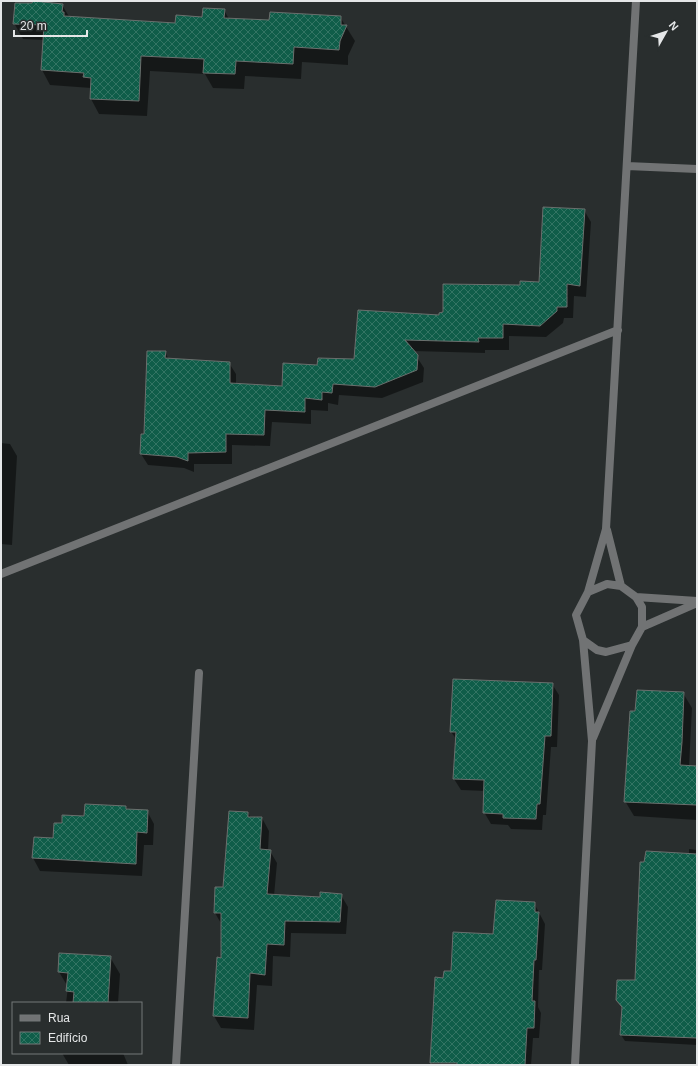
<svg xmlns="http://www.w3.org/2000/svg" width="698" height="1066" viewBox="0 0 698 1066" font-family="Arial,sans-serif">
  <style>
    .shadow { fill: #0007 }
    .building { fill: url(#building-cross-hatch); stroke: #6a6f6d }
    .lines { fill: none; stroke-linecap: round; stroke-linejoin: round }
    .minor { stroke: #717374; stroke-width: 8 }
  </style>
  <defs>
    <pattern id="building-cross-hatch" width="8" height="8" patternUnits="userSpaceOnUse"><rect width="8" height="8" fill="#0f5d49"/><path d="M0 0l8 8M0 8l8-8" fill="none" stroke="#327463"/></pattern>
  </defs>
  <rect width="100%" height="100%" fill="#292e2e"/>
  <path class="shadow" d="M34 1 62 5 70 18 176 24 203 18 224 10 229 19 270 21 340 17 355 41 348 56V65L302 62 301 79 245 76 244 89 213 88 205 74 150 71 147 116 99 114 91 99V88L50 85 42 70 44 40 23 39 14 23Z
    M584 210 591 222 586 297 574 296 573 318H564L563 323 546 337 509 336V350H485V353L413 351 424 368 423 382 382 398 339 395 338 405 328 403V411L311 410V424L272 422 270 446 232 445V464H194V472L184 468 148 465 141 454 165 352 169 360 229 363 236 374V385L283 387 318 366 355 360 440 316 521 286 540 284Z
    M1 443 10 444 17 456 12 545 1 544Z
    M552 684 559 695 557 747H551L546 815H543L542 830 511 829 508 825 491 824 484 812 485 791 461 790 454 779 457 740 451 732Z
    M683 693 692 708 689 767H697V820L634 816 625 801 636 712Z
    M126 807 128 810 147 811 154 824 153 845H144L142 876 40 871 33 858 35 838 54 839 63 824 85 817Z
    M248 813 251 818H262L269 831 268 851H270L277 863 274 896 321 898 341 895 348 907 346 934 291 933 290 957 273 956 272 986 257 985 254 1030 221 1028 214 1016 218 958 222 959V925L215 913Z
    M689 849 697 850V1045L625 1041 621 1035 623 1009 617 999 636 982 689 855Z
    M534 903 545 924 542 970H539L538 1007 541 1013 539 1038H533L531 1065H433L431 1062 444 979 494 935Z
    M110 957 120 974 118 1003H66L68 987 59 972Z
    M62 1053H123L128 1065H69Z"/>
  <path class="building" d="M33 1 63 4 62 12H64V16L175 23 176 15 202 17 203 8 225 9 224 18 269 20 270 12 341 16V25H347L340 41 339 50 294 47 293 64 236 61 235 74 203 73 204 59 141 56 139 101 90 99 91 78 83 77 84 73 41 70 44 25 13 24 15 3H32Z
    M543 207 585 209 580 286 567 284V307H557V311L540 326 503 324V338H478L479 342 405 340 418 355 417 370 375 387 333 384 332 393 322 392V400L305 398V412L265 410 264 435 226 434V452L188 453V461L177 457 140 454 141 434H144L147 351H166L165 358 230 362V383L282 386 283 363 317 365 318 358 354 359 358 310 439 315V313L443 312V284L520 285V281L539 282Z
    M453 679 553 683 551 736H545L540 804H537L536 819 503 818V814L483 813 484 780 453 779 456 732H450Z
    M637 690 684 692 682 742 680 765 697 766V805L624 802 630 711H635Z
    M85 804 126 806V809L148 810 147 833 137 832 136 864 32 858 34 837 53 838 54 823H62V815L84 816Z
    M229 811 248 812V817H262L260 849 271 850 267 894 320 897V892L342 894 340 922 285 921 284 945 267 944 265 975 250 973 248 1018 213 1016 217 957 221 958V913H214L215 887H223Z
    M646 851 697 854V1038L620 1035 622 1007 616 1000 617 980H635L640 862H644Z
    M496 900 535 902V912H539L536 960H534L532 1001H535L534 1028H527L525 1065H457V1063H430L435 977 443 978 444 971H451L453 932 493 934Z
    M59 953 111 956 108 1003H73L74 992 66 991 68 973 58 972Z"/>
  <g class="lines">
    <path class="minor" d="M627 166 697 169
      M607 530 621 586
      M1 574 618 330
      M607 584 621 586 636 597 642 607V627L632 645 606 652 597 650 583 640 576 615 588 592Z
      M588 592 606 529 636 1
      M636 597 697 601
      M642 627 697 603
      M593 738 632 645
      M176 1065 199 673
      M575 1065 592 741 583 640"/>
  </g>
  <rect width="698" height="1066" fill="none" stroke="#e5e7e8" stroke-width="4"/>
  <rect x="12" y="1002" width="130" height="52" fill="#292e2e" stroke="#747878"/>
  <rect x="20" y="1015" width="20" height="6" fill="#717374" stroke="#747878"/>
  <text x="48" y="1022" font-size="12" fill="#e5e7e8">Rua</text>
  <rect x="20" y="1032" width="20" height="12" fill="url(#building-cross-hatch)" stroke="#747878"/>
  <text x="48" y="1042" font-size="12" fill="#e5e7e8">Edifício</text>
  <g transform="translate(666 32) rotate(51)" stroke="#292e2e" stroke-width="3" paint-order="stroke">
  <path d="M0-3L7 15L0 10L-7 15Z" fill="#e5e7e8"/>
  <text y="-6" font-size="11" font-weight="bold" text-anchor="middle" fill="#e5e7e8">N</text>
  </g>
  <path d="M14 30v6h73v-6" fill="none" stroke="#e5e7e8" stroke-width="2"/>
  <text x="20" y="30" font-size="12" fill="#e5e7e8" stroke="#292e2e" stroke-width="3" paint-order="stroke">20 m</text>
</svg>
